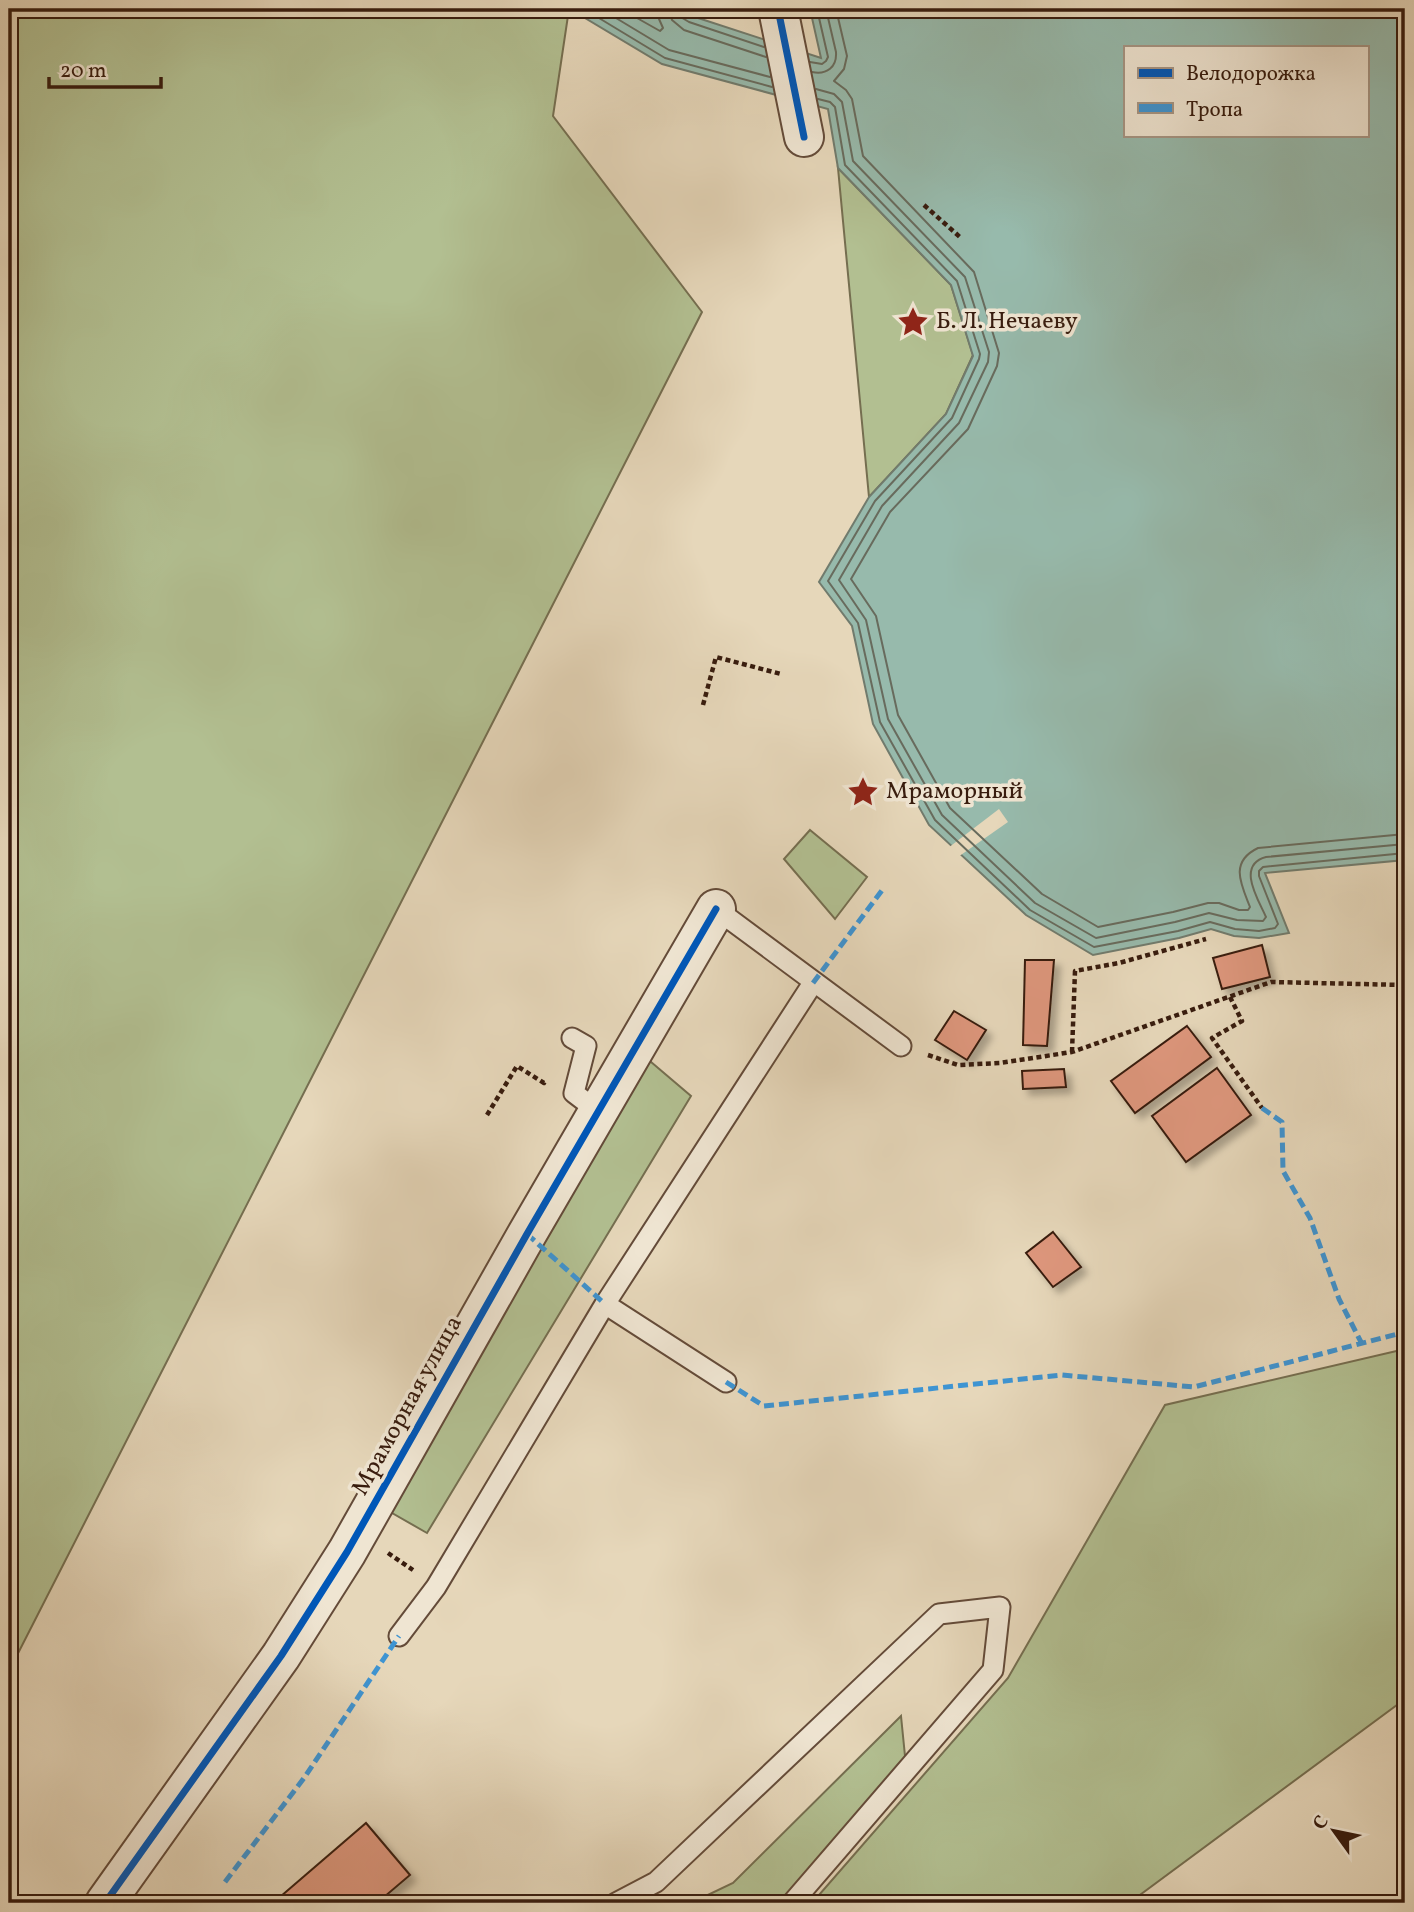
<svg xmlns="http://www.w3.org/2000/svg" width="1414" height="1912" viewBox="0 0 1414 1912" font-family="Vollkorn,serif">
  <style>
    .green { fill: #b2bf91; stroke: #756e50; stroke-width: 2 }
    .water { fill: #97baac; stroke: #717b6d; stroke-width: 2; fill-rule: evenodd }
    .pier { fill: #e6d7ba }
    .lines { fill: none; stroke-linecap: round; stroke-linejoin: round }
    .shore { stroke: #686b5d; stroke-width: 2 }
    .building { fill: #dd967c; stroke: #381c0e; stroke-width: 2; filter: url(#shadow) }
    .service-casing { stroke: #644b39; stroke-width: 23 }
    .minor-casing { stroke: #644b39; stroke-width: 42 }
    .path { stroke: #381c0e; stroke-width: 4.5; stroke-dasharray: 5 3.5; stroke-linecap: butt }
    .service { stroke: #efe5d2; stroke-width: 19 }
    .minor { stroke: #efe5d2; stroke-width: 38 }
    .quiet { stroke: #3e94d2; stroke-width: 5; stroke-dasharray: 10 5; stroke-linecap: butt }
    .cycleway-casing { stroke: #efe5d2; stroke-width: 11 }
    .cycleway { stroke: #0057b8; stroke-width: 7 }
    .labels { text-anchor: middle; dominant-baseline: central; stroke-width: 7; stroke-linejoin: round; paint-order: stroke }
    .poi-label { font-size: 24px; fill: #381c0e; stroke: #efe5d2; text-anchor: start }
    .street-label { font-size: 24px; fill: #381c0e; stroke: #efe5d2 }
  </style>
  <defs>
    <filter id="shadow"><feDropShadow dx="6" dy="6" stdDeviation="3.5" flood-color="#0004"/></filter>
  </defs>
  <rect width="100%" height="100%" fill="#e6d7ba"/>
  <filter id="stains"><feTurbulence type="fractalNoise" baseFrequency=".00286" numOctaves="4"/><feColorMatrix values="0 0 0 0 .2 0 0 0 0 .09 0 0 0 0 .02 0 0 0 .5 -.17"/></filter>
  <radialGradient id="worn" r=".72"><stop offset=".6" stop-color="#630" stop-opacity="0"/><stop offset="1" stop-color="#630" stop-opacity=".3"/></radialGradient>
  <path class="green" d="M9 9H569L553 116 702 312 9 1671Z
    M838 168 951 285 973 355 946 414 869 497Z
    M810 830 867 877 835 919 784 859Z
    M644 1056 691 1096 427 1533 378 1505Z
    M1405 1349V1699L1129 1903H812L1008 1678 1165 1405Z
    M901 1716 906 1766 784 1903H691L733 1883Z"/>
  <path class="water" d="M570 9H680L692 16 821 58 810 9H1405V860L1265 873 1289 933 1259 938 1234 936 1211 929 1179 938 1093 955 1026 915 929 825 873 724 852 626 819 582 869 497 946 414 973 356 951 285 838 168 828 109 662 64ZM1125 47H1367V135H1125Z"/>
  <path class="pier" d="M999 809 1008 822 958 857 948 848Z"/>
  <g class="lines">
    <path class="shore" d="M584 9 665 58 772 87
      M601 9 669 50 770 77
      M621 9 660 31 663 28 659 19 658 9
      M669 9 672 20 684 30 766 57
      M677 9 679 16 689 22 764 47
      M836 9 847 56 844 69 834 81 846 90 852 99 863 156 974 272 999 353 997 366 968 429 890 512 851 579 876 616 898 715 950 808 1042 894 1098 927 1173 912 1208 903H1219L1239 910H1248L1250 907C1241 884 1229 862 1258 848L1405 834
      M810 62 822 64 826 61 828 57 817 9
      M812 72C827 75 837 67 836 52L826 9
      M816 89 834 94 842 102 853 161 965 277 989 352 988 362 959 423 882 506 839 580 866 620 888 719 942 815 1035 903 1096 938 1175 922 1209 913 1237 920 1263 921 1266 917C1258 899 1236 865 1266 857L1405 844
      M818 99 830 102 835 107 845 165 957 281 980 354 979 359 952 418 875 501 828 581 858 623 880 722 935 820 1030 910 1094 947 1178 931 1210 922 1235 929 1259 931 1275 928 1278 924 1259 876V871L1263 867 1405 853"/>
  </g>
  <path class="building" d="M1262 945 1270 977 1222 989 1213 958Z
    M1025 960H1054L1047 1046 1023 1045Z
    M954 1011 986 1030 967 1060 935 1040Z
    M1187 1026 1211 1057 1135 1113 1111 1081Z
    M1217 1068 1251 1115 1186 1162 1152 1116Z
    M1064 1069 1066 1087 1023 1089 1022 1071Z
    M1053 1232 1081 1267 1053 1287 1026 1253Z
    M366 1823 410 1875 377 1903H273Z"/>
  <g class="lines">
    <defs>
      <path id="service" d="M716 909 901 1046
        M572 1038 586 1046 574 1093 599 1112
        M605 1304 726 1382
        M399 1636 436 1587 605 1304 813 983
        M616 1903 656 1882 939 1614 1000 1607 993 1670 792 1903"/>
      <path id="minor" d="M778 9 804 137
        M105 1903 281 1656 347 1552 527 1234 716 909"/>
    </defs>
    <use href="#service" class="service-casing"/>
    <use href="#minor" class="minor-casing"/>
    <path class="path" d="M924 205 961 238
      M703 705 716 657 781 674
      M1230 997 1242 1021 1212 1038 1262 1108
      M1072 1052 1075 971 1119 963 1206 939
      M928 1055 958 1065 1000 1063 1072 1052 1271 982 1405 985
      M487 1115 517 1066 544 1083 545 1080
      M388 1553 413 1570"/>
    <use href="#service" class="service"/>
    <use href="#minor" class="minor"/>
    <path class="quiet" d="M813 983 883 889
      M1262 1108 1282 1122 1283 1171 1310 1218 1339 1299 1362 1344
      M527 1234 605 1304
      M726 1382 764 1406 1062 1375 1194 1387 1405 1332
      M225 1882 304 1778 399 1636"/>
    <defs>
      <path id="cycleway" d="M778 9 804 137
        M105 1903 281 1656 347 1552 527 1234 716 909"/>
    </defs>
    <use href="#cycleway" class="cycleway-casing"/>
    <use href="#cycleway" class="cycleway"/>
  </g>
  <defs>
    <symbol id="sight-bare" viewBox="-9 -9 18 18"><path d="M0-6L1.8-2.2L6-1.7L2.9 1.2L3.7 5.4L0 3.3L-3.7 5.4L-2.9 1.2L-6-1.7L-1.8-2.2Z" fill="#8f2418" stroke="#efe5d2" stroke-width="2.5" paint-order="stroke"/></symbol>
  </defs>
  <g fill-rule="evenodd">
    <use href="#sight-bare" x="891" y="300" width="44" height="44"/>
    <use href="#sight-bare" x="841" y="770" width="44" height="44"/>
  </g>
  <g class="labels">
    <g class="poi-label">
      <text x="936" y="322">Б. Л. Нечаеву</text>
      <text x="886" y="792">Мраморный</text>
    </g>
    <g class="street-label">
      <text transform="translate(408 1406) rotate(-61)">Мраморная улица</text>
    </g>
  </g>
  <rect width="1414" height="1912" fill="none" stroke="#e6d7ba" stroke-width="35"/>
  <rect x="10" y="10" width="1393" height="1891" fill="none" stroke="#381c0e" stroke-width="3.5"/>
  <rect x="18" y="18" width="1379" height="1877" fill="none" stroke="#381c0e" stroke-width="2"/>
  <rect x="1124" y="46" width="245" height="91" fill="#efe5d2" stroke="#a69584" stroke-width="2"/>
  <rect x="1138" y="68" width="35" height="10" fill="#0057b8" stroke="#a69584" stroke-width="2"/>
  <text x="1186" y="80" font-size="21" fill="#381c0e">Велодорожка</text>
  <rect x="1138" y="103" width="35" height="10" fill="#3e94d2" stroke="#a69584" stroke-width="2"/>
  <text x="1186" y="116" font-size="21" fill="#381c0e">Тропа</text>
  <g transform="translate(1334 1831) rotate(303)" stroke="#efe5d2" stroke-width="5" paint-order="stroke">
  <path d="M0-5L12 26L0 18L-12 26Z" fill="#381c0e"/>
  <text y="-10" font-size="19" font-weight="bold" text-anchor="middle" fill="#381c0e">С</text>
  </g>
  <path d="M49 77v10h112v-10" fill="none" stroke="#381c0e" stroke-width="3.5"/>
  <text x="60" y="77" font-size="21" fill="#381c0e" stroke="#efe5d2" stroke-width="5" paint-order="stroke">20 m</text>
  <rect width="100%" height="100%" filter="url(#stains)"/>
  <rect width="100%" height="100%" fill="url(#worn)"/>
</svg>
